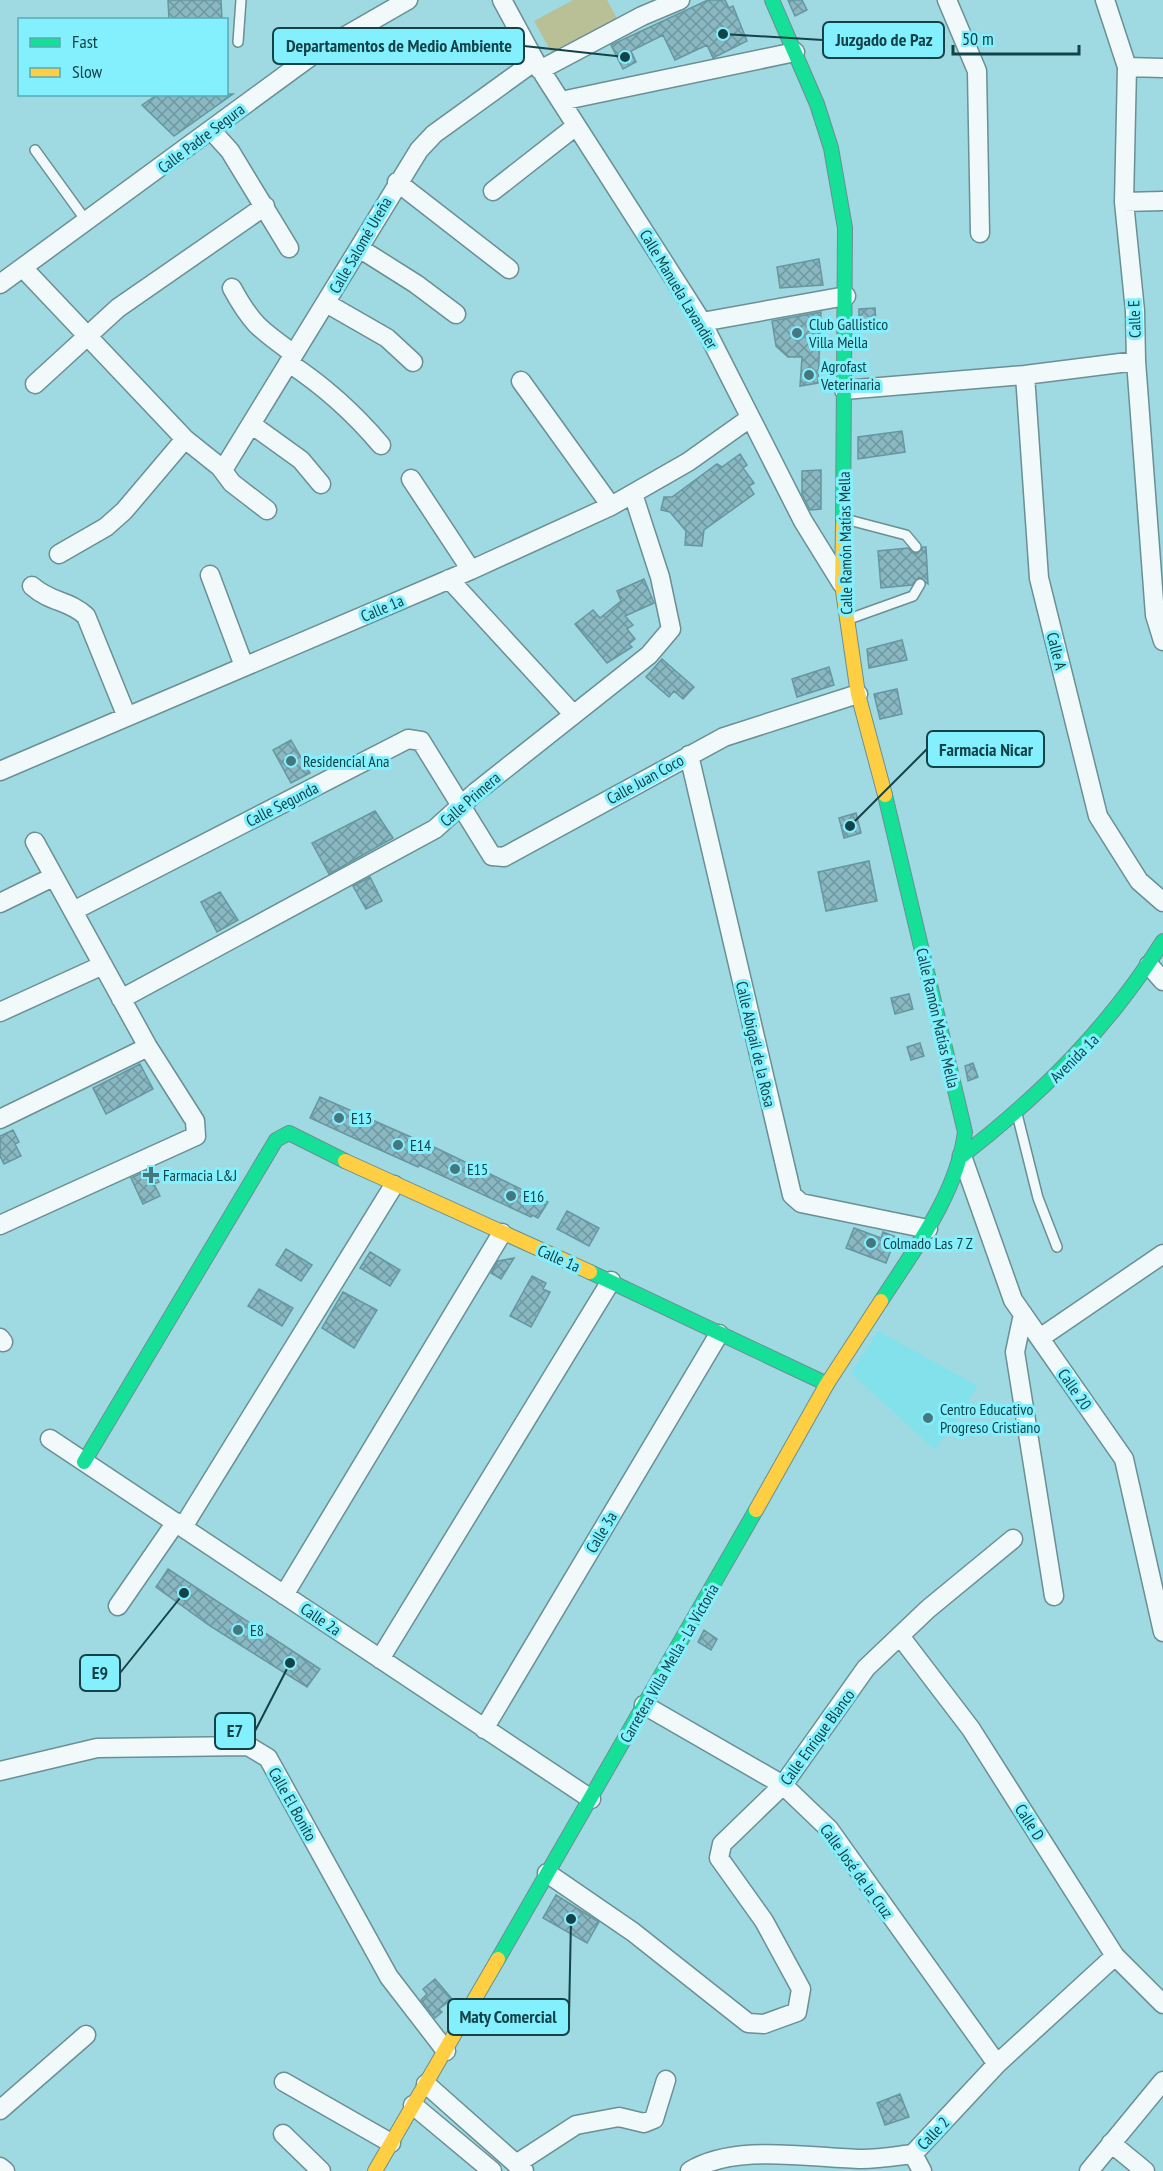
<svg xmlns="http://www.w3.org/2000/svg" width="1163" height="2171" viewBox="0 0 1163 2171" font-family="'PT Sans Narrow',sans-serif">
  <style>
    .built { fill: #83e1ec }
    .grass { fill: #b9c096 }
    .building { fill: url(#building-cross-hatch); stroke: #6697a1; stroke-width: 1.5 }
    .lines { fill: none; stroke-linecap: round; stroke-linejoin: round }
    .lane-casing { stroke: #6a8f94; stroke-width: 12 }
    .street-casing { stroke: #6a8f94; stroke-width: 21 }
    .fast-casing { stroke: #6a8f94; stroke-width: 16 }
    .slow-casing { stroke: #6a8f94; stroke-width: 16 }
    .lane { stroke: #f1f9fb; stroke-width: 9 }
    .street { stroke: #f1f9fb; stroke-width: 18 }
    .fast { stroke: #16e098; stroke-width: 14 }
    .slow { stroke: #ffcf43; stroke-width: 14 }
    .poi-dot { fill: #44787e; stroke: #84f0fd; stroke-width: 2 }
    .labels { text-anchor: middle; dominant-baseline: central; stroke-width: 6; stroke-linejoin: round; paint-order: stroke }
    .street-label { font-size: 16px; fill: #134348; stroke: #84f0fd }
    .poi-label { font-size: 16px; fill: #134348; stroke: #84f0fd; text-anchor: start }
    .leader { fill: none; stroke: #134348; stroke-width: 2 }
    .callout-dot { fill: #134348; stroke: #84f0fd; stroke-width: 2 }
    .callout { fill: #84f0fd; stroke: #134348; stroke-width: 2 }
    .callout-label { font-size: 18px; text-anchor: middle; font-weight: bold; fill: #134348 }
  </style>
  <defs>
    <pattern id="building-cross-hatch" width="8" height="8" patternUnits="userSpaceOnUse" patternTransform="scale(1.5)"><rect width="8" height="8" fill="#89b8c3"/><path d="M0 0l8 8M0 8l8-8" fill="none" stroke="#6f97a0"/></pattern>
  </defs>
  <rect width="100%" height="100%" fill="#9fdae2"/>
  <path class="built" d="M878 1331 978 1386 935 1450 851 1373Z"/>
  <path class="grass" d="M573 0H607L619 22 554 57 534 21Z"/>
  <path class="building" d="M168 0H221L222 20H169Z
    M708 0H725L729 8 733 6 747 41 713 58 707 45 675 60 663 35 631 51 636 62 623 69 611 45Z
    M788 0H802L807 10 795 16Z
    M158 94H233L174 136 142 105Z
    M819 259 823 285 780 288 777 267Z
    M875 308 876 324 859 326V309Z
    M821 312 818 383 800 386 802 357H788L776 346 772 321Z
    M902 431 905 452 858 459V437Z
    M740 454 747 465 743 468 754 483 749 486 754 494 704 530 702 546 685 545 686 531 670 512 661 510 664 497H672L717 464 722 467Z
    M821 470V509L810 510 802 494V471Z
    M923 547H926L928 584 919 577 912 585 881 588 878 551 908 548 917 554Z
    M644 579 654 603 625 616 633 625 627 629 635 639 629 644 632 647 607 663 575 624 593 610 600 618 621 601 617 591Z
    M902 640 907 660 869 668 867 649Z
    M662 659 694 687 683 699 674 691 669 697 646 677Z
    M829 667 834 685 797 697 792 679Z
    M897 689 902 714 880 719 874 694Z
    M291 740 310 773 291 783 273 750Z
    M375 811 393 838 329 874 312 843Z
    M856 813 861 833 844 838 839 818Z
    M869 861 877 901 826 911 818 872Z
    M370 877 382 901 366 909 353 886Z
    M220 892 238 920 217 932 201 902Z
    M909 994 913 1009 895 1014 891 998Z
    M920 1043 924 1056 911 1060 907 1047Z
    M973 1063 978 1077 968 1081 965 1066Z
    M140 1064 153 1089 106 1114 93 1088Z
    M320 1097 436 1148 548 1202 538 1218 532 1215 531 1217 419 1165 418 1167 367 1144 310 1118Z
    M13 1130 19 1142 15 1144 21 1156 4 1164 0 1156V1136Z
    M152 1168 159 1182 154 1184 160 1196 143 1204 131 1178Z
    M567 1211 599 1228 589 1246 557 1229Z
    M854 1228 881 1238 883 1232 896 1237 886 1263 846 1248Z
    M286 1249 312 1265 301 1281 276 1265Z
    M370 1252 400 1270 390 1286 360 1268Z
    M514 1258 501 1279 491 1273 498 1261Z
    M532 1276 546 1283 543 1289 550 1292 531 1327 510 1316Z
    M259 1289 293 1308 282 1326 248 1306Z
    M343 1292 377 1310 354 1348 322 1328Z
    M168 1569 320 1669 307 1687 210 1626 156 1587Z
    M704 1630 717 1639 711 1650 698 1642Z
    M556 1895 599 1922 587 1943 543 1918Z
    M435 1979 452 1999 439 2009 442 2012 435 2018 421 2000 427 1994 423 1989Z
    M900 2094 909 2117 885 2125 877 2103Z"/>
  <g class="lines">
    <defs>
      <path id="lane" d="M238 42 241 0
        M35 150 87 222
        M845 519 906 535 916 547
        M849 619 913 596 920 584
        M1017 1114 1038 1198 1057 1247"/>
      <path id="street" d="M502 0 535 61 702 322 803 521 842 584
        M947 0 977 71 980 233
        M1105 0 1127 67 1124 202 1135 311 1136 361 1155 615 1163 641
        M1127 67 1163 68
        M540 70 642 16 680 0
        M561 101 795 52
        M212 131 230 151 289 248
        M397 182 509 269
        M493 191 576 126
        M1124 202 1163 201
        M359 248 416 284 456 314
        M24 269 185 439 220 467 226 465 419 150 434 134 535 61
        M0 284 314 54 408 0
        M232 288C252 325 261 330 294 354
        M326 303 387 338 413 362
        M702 322 846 296
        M289 363C324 386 354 413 381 445
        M1025 375 1039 578 1098 816 1139 881 1163 902
        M521 381 611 506
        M35 384 118 308 265 206
        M844 390 1025 375 1136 361
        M251 424 301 460 321 484
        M220 467 232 483 267 510
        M411 479 471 570
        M59 554 106 527 124 511 185 439
        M210 575 244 666
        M449 579 573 714
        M32 586C51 603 69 600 86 616L127 717
        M689 755 792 1195 801 1203 928 1229
        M0 771 471 570 611 506 688 462 750 418
        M0 903 53 877
        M75 910 408 739 421 741 492 856 504 857 724 737 858 694
        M1149 965 1163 981
        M121 999 435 829 476 792 649 655 671 629 660 577 633 494
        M0 1012 103 965
        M0 1119 148 1047
        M962 1156 1013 1300 1124 1459 1163 1632
        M0 1225 196 1136 195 1121 148 1047 35 842
        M1023 1314 1015 1352 1054 1596
        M0 1338 3 1342
        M1040 1338 1163 1254
        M50 1439 591 1799
        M183 1527 394 1185
        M284 1595 502 1233
        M118 1606 176 1522
        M900 1636 971 1729 1115 1956 1163 2004
        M380 1659 611 1281
        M644 1705 783 1785 829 1829 997 2064
        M484 1729 719 1334
        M0 1771 97 1748 248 1746 268 1758 389 1977 446 2051
        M547 1873 633 1932 748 2023 764 2024 797 2012 801 1989 764 1921 719 1858 722 1844 783 1785 866 1668 928 1609 1013 1539
        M284 2082 391 2143
        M426 2084 524 2171
        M413 2105 492 2171
        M0 2110 86 2035
        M283 2134 321 2171
        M1111 2143 1145 2171
        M913 2154 922 2171
        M516 2164 576 2125 619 2117 644 2123 654 2119 666 2080
        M0 2167 5 2171
        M690 2171C736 2143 810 2158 862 2159 879 2159 896 2156 913 2154L997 2064 1115 1956
        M1089 2171 1163 2081"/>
      <path id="fast" d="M772 0 817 104 831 148 845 228 843 524
        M962 1156C1042 1094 1109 1027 1163 941
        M590 1272 827 1384
        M881 1301C914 1250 957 1194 965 1132L885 795
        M84 1462 276 1140 289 1133 345 1161
        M498 1959 756 1510"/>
      <path id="slow" d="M843 524 842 584 858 694 885 795
        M345 1161 590 1272
        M756 1510 827 1384 881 1301
        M375 2171 498 1959"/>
    </defs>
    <use href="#lane" class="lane-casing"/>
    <use href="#street" class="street-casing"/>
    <use href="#fast" class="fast-casing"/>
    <use href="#slow" class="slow-casing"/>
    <use href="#lane" class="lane"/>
    <use href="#street" class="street"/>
    <use href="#fast" class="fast"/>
    <use href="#slow" class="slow"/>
  </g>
  <g class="poi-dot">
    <circle cx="797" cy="333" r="6"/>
    <circle cx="809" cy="375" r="6"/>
    <circle cx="291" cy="761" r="6"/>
    <circle cx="339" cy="1118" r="6"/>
    <circle cx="398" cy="1145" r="6"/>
    <circle cx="455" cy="1169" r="6"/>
    <path d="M148 1166h6v6h6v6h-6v6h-6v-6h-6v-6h6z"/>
    <circle cx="511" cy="1196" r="6"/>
    <circle cx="871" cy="1243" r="6"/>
    <circle cx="928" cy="1418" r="6"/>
    <circle cx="238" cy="1630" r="6"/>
  </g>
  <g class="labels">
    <g class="street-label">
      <text transform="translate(201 138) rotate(-37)">Calle Padre Segura</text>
      <text transform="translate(360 245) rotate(-60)">Calle Salomé Ureña</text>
      <text transform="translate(679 289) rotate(59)">Calle Manuela Lavandier</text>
      <text transform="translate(1134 319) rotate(-92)">Calle E</text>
      <text transform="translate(845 543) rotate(-91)">Calle Ramón Matías Mella</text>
      <text transform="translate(382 608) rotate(-23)">Calle 1a</text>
      <text transform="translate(1057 651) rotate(76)">Calle A</text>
      <text transform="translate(645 779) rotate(-29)">Calle Juan Coco</text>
      <text transform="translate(470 799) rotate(-41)">Calle Primera</text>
      <text transform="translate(282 804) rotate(-27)">Calle Segunda</text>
      <text transform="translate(938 1018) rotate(77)">Calle Ramón Matías Mella</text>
      <text transform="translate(756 1044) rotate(77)">Calle Abigail de la Rosa</text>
      <text transform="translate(1074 1058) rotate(-45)">Avenida 1a</text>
      <text transform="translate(559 1258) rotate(24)">Calle 1a</text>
      <text transform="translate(1075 1389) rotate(55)">Calle 20</text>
      <text transform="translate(601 1532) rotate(-59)">Calle 3a</text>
      <text transform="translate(321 1619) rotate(34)">Calle 2a</text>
      <text transform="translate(669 1663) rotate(-60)">Carretera Villa Mella - La Victoria</text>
      <text transform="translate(817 1737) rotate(-54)">Calle Enrique Blanco</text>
      <text transform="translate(293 1804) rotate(61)">Calle El Bonito</text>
      <text transform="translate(1030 1822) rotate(57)">Calle D</text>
      <text transform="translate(857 1871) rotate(54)">Calle José de la Cruz</text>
      <text transform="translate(933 2133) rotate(-47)">Calle 2</text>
    </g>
    <g class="poi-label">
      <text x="809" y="324">Club Gallistico<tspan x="809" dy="18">Villa Mella</tspan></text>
      <text x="821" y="366">Agrofast<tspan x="821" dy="18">Veterinaria</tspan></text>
      <text x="303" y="761">Residencial Ana</text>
      <text x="351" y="1118">E13</text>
      <text x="410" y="1145">E14</text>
      <text x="467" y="1169">E15</text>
      <text x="163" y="1175">Farmacia L&amp;J</text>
      <text x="523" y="1196">E16</text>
      <text x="883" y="1243">Colmado Las 7 Z</text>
      <text x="940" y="1409">Centro Educativo<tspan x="940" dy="18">Progreso Cristiano</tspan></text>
      <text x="250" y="1630">E8</text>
    </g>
  </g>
  <path class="leader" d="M723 34L823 40M625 57L524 46M850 826L927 749M184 1593L120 1673M290 1663L255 1731M571 1919L569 2017"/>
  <g class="callout-dot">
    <circle cx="723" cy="34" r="6"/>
    <circle cx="625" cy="57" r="6"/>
    <circle cx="850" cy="826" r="6"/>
    <circle cx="184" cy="1593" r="6"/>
    <circle cx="290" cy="1663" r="6"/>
    <circle cx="571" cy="1919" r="6"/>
  </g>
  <g class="callout">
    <rect x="823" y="22" width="121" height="36" rx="6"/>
    <rect x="273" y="28" width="251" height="36" rx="6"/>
    <rect x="927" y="731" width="117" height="36" rx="6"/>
    <rect x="80" y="1655" width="40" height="36" rx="6"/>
    <rect x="215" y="1713" width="40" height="36" rx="6"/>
    <rect x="448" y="1999" width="121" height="36" rx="6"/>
  </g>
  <g class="callout-label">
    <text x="884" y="46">Juzgado de Paz</text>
    <text x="399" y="52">Departamentos de Medio Ambiente</text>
    <text x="986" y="756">Farmacia Nicar</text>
    <text x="100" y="1679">E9</text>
    <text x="235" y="1737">E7</text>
    <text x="508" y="2023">Maty Comercial</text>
  </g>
  <rect x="18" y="18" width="210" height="78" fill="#84f0fd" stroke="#57abb5" stroke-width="1.5"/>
  <rect x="30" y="38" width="30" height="9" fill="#16e098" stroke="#57abb5" stroke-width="1.5"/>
  <text x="72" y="48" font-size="18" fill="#134348">Fast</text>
  <rect x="30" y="68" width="30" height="9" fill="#ffcf43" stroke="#57abb5" stroke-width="1.5"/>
  <text x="72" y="78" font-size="18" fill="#134348">Slow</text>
  <path d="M953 45v9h126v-9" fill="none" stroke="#134348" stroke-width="3"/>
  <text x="962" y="45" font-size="18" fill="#134348" stroke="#84f0fd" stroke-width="4.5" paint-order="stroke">50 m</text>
</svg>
